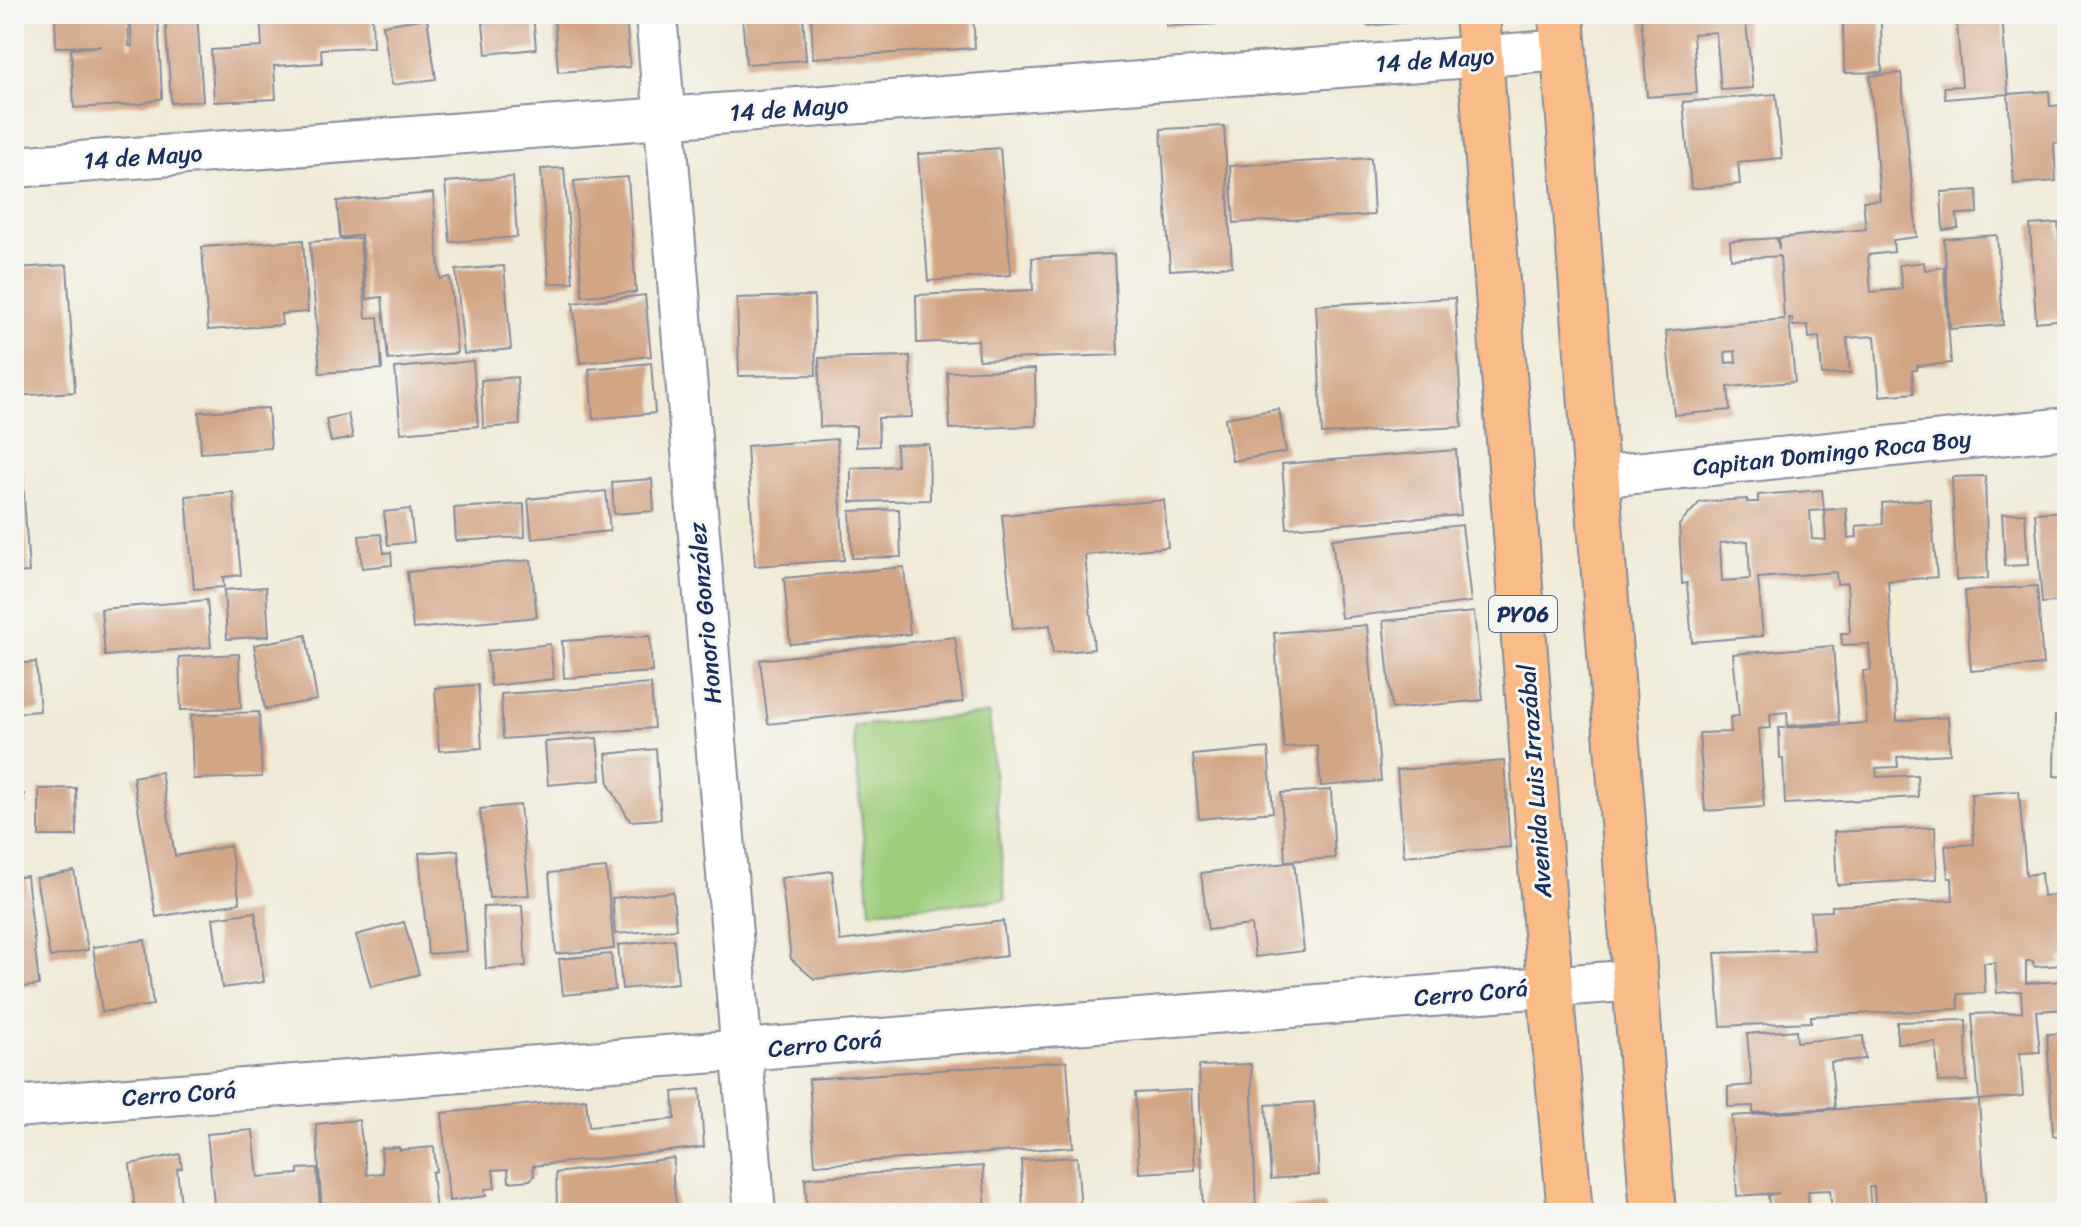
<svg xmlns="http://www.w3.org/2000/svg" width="2081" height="1227" viewBox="0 0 2081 1227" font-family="Sriracha,sans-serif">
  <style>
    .green { fill: #9fce7d; stroke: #5d7e6e; stroke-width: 2 }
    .building { fill: #d2a585; fill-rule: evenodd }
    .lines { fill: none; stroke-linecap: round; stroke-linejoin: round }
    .minor-casing { stroke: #868c9a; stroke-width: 44 }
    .trunk-casing { stroke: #868c9a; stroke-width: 48 }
    .minor { stroke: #fff; stroke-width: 40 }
    .trunk { stroke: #f9bc89; stroke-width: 44 }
    .labels { text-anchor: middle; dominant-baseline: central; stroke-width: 6; stroke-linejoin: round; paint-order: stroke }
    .shield { fill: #f6f6f2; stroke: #5d6b8a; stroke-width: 2 }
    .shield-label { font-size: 22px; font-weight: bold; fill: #1b2f5e }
    .street-label { font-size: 24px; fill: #1b2f5e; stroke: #f6f6f2 }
  </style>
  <rect width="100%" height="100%" fill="#f6f6f2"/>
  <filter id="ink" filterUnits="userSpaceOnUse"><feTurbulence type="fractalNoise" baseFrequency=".0125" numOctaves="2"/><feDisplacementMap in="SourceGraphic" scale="16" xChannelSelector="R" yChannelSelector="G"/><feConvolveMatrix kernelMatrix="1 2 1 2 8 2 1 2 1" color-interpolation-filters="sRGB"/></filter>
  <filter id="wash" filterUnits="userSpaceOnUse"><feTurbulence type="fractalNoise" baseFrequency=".006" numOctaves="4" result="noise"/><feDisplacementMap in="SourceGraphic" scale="32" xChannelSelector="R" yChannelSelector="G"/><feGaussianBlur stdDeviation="1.8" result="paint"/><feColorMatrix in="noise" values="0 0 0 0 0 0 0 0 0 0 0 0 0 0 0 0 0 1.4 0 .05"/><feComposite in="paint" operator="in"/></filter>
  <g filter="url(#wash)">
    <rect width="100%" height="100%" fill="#f0ead6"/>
    <path class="green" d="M989 714 1005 900 870 911 853 726Z"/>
    <g id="blocks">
      <path class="building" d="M55 14H128L129 46H132L130 14H158L162 98 142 104 74 108 71 49 102 46 56 47Z
        M165 14H197L203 101 171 103Z
        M260 14H372L373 47 321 49 322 63 274 66 276 99 214 102 211 50 262 47Z
        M482 14H533L536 49 486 54Z
        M554 14H626L630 67 558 72Z
        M742 14H803L806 60 746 64Z
        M811 14H973L975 48 813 58Z
        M1166 14H1223V24L1166 26Z
        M1233 14H1283L1284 22 1234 25Z
        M1366 14H1421L1410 22 1367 26Z
        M1641 14H1745L1753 88 1721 90 1716 32 1693 34 1697 93 1647 97Z
        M1956 14H2002L2008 94 1945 99 1944 87 1962 86Z
        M427 18 436 79 392 85 383 25Z
        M1881 21 1882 72 1844 73 1843 22Z
        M1901 73 1917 237 1893 240 1894 252 1868 255 1871 292 1902 289 1899 265 1924 262 1925 270 1944 267 1951 363 1917 366V370H1912L1914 393 1880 396 1875 336 1847 338 1850 373 1822 375 1819 337 1809 338 1808 325 1793 326 1792 318H1789L1795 382 1728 387 1730 410 1674 415 1666 331 1784 319 1780 256 1731 259 1730 241 1777 238 1779 249V238L1866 229 1863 201 1880 200 1870 76ZM1735 351 1736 362 1726 363 1725 352Z
        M2049 91 2050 106 2067 105V141L2054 143 2056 181 2014 184 2008 94Z
        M1776 94 1782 158 1738 162 1740 184 1691 189 1683 102Z
        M1224 126 1232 266 1170 270 1161 129Z
        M1000 148 1011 275 928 281 918 154Z
        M1371 158 1374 215 1234 223 1230 166Z
        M564 168 573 282 549 284 541 169Z
        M513 177 517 237 450 242 445 182Z
        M628 177 636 292 582 296 574 181Z
        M1977 190 1978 213 1957 214 1958 228 1943 230 1941 192Z
        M433 193 440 279 450 277 457 353 388 360 382 297 367 299 361 235 340 238 337 201Z
        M2058 223 2060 255 2067 253V319L2036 322 2030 225Z
        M1997 235 2003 325 1950 329 1944 239Z
        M360 238 366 318 378 317 382 369 320 373 310 242Z
        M303 240 308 312 281 314 282 325 208 330 202 247Z
        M1114 254 1118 355 979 360 978 340 917 343 916 295 1033 290 1032 258Z
        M67 265 75 392 14 396V268Z
        M504 266 511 349 464 354 456 270Z
        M645 295 651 356 580 363 573 303Z
        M814 296 816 375 739 376 737 298Z
        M1455 298 1462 427 1322 434 1316 305Z
        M910 356 912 417 878 418 879 446 856 447V426L820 427 819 358Z
        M473 361 478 426 401 433 395 368Z
        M651 363 655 413 593 419 589 369Z
        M1035 369 1036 426 950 429 947 372Z
        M517 377 520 425 483 428 481 380Z
        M268 408 271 448 201 453 199 412Z
        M1279 409 1286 452 1232 461 1225 418Z
        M348 414 353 438 331 442 326 419Z
        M837 439 844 560 755 566 747 446Z
        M929 444 930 500 851 502V468L897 466 896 445Z
        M1456 450 1461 515 1287 528 1282 464Z
        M22 466 29 572 14 573V467Z
        M1985 476 1988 579 1956 580 1952 477Z
        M652 479 654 511 614 514 612 482Z
        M1822 490 1824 510 1810 511 1812 539 1826 540 1824 510 1846 508 1848 538 1857 537 1856 526 1883 524 1882 503 1930 499 1937 577 1888 581 1897 721 1948 717 1950 754 1897 757 1898 767 1876 768 1877 777 1917 775 1918 797 1785 804 1783 758H1780L1779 728 1867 723 1863 671 1871 670 1869 644 1842 645 1841 633H1850L1847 583 1837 584 1836 572 1758 578 1763 636 1692 642 1687 583 1682 584 1679 525 1700 502 1747 499V502H1758V495ZM1748 541 1750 579 1722 581 1720 543Z
        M606 491 610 531 532 539 528 499Z
        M233 492 241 575 223 577 224 587 194 589 186 496Z
        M1164 500 1168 547 1085 555 1094 649 1053 653 1050 625 1013 629 1002 515Z
        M524 504 525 537 456 541 454 508Z
        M410 509 414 542 388 545 384 512Z
        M899 509 901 557 852 558 850 511Z
        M2067 511V601L2042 603 2035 513Z
        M2025 513 2028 565 2005 566 2002 514Z
        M1462 525 1471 602 1341 618 1332 539Z
        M381 534 384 553 391 552 392 565 362 568 359 536Z
        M531 560 537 617 413 629 407 572Z
        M904 567 910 634 790 644 784 578Z
        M2037 586 2043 665 1971 671 1965 591Z
        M266 587 269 636 227 639 224 590Z
        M207 600 211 647 105 656 101 609Z
        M1474 612 1483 700 1392 709 1383 621Z
        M1367 625 1381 781 1321 786 1317 745 1284 748 1274 633Z
        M306 635 317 700 265 709 254 645Z
        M650 636 652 672 564 678 562 641Z
        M955 637 963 702 768 724 760 660Z
        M550 644 554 679 491 686 487 651Z
        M1833 646 1839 722 1788 726 1787 712 1770 714 1771 728 1759 729 1764 807 1705 811 1699 733 1731 732 1730 717 1739 716 1733 654Z
        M239 654 241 708 181 710 179 657Z
        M36 662 40 711 14 713V664Z
        M651 684 654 728 503 739 501 694Z
        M478 685 482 748 439 751 435 688Z
        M259 712 262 777 193 779 191 715Z
        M2055 716H2067V777L2054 776Z
        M597 738 601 780 548 785 545 742Z
        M1268 748 1273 812 1199 819 1193 755Z
        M656 749 661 819 630 821 609 785 606 754Z
        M1504 761 1510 847 1404 856 1397 770Z
        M161 772 175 856 230 846 240 903 156 917 133 777Z
        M76 788 77 836H39V789Z
        M1331 790 1335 858 1285 861 1281 793Z
        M2019 791 2026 875 2041 873 2043 896 2067 894V959H2061L2062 965 2034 967 2033 961H2026V983L2067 981V1009L2036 1011 2040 1052 2020 1053 2023 1096 1979 1100 1972 1014 2022 1012 2021 991 1997 993 1995 963H1984L1985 993 1958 994 1959 1009 1811 1016V1022L1721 1026 1715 953 1814 950 1810 912 1832 911V906L1953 900 1952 878H1948L1945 846 1974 844 1971 794Z
        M14 794H24L23 838H14Z
        M520 805 529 895 489 898 480 809Z
        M1935 827 1937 879 1837 885 1834 832Z
        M458 850 467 951 428 954 419 853Z
        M1294 862 1304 951 1255 957 1251 925 1208 930 1201 873Z
        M606 868 614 949 556 954 549 873Z
        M74 871 88 950 50 957 36 878Z
        M832 871 840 941 1003 921 1007 956 814 979 791 959 781 878Z
        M27 876 39 985 14 988V878Z
        M673 892 676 929 615 934 612 898Z
        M522 905 526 966 486 969 483 907Z
        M255 912 264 982 222 988 213 918Z
        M404 922 419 974 371 987 356 935Z
        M674 939 678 983 622 989 618 945Z
        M145 940 153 1005 102 1012 93 947Z
        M611 954 615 990 563 995 559 959Z
        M1966 1020 1967 1081 1938 1082 1936 1043H1897V1022Z
        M1796 1030 1797 1042 1863 1036 1865 1059 1831 1062 1835 1108 1753 1113V1106L1728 1107V1087L1752 1085 1747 1034Z
        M2067 1033V1135L2053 1136 2047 1034Z
        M1067 1061 1073 1147 815 1165 809 1079Z
        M1251 1064 1256 1213H1203L1199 1066Z
        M700 1089 704 1147 533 1166 534 1176 530 1180 509 1182 508 1169 493 1170 495 1188 485 1189 486 1196 449 1201 442 1113 586 1099 589 1127 675 1119 673 1092Z
        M1191 1090 1195 1170 1139 1173 1135 1093Z
        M1979 1100 1986 1213H1876L1874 1187H1869L1871 1213H1832L1830 1190 1808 1191 1809 1213H1770L1768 1195 1779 1193 1737 1196 1732 1116Z
        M1314 1102 1319 1175 1271 1179 1266 1105Z
        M359 1120 367 1175 383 1173 381 1148 399 1147 400 1150 434 1147 436 1171 432 1172 436 1213H322L316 1124Z
        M253 1130 258 1177 298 1174V1169L317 1168 320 1210H315V1213H215L207 1134Z
        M180 1154 182 1168 177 1169 182 1213H135L130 1164Z
        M1077 1157 1081 1212 1023 1213 1021 1160Z
        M674 1158 673 1179 677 1213H507L557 1205 556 1173Z
        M983 1166 986 1213H807L805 1178Z
        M1325 1205 1326 1213H1275V1209Z"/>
    </g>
  </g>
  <g filter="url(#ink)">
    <use href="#blocks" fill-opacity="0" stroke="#868c9a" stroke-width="2"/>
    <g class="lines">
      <defs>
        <path id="minor" d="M656 14 755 1213
          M14 167 1564 50
          M1596 477 2067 428
          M14 1107 1636 980"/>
        <path id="trunk" d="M1477 14 1550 986 1570 1213
          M1561 14 1653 1213"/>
      </defs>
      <use href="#minor" class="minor-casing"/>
      <use href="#trunk" class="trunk-casing"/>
      <use href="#minor" class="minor"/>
      <use href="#trunk" class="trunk"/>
    </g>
  </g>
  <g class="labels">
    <rect class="shield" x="1489" y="596" width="68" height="36" rx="6"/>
    <g class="shield-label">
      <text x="1523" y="614">PY06</text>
    </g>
    <g class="street-label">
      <text transform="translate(1435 60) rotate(-4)">14 de Mayo</text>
      <text transform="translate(789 109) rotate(-4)">14 de Mayo</text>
      <text transform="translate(143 157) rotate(-4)">14 de Mayo</text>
      <text transform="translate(1832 453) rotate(-6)">Capitan Domingo Roca Boy</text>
      <text transform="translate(705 613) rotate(-95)">Honorio González</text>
      <text transform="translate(1535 781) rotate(-94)">Avenida Luis Irrazábal</text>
      <text transform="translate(1471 993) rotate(-5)">Cerro Corá</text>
      <text transform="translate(825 1044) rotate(-5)">Cerro Corá</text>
      <text transform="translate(179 1094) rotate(-4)">Cerro Corá</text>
    </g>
  </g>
  <rect width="2081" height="1227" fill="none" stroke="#f6f6f2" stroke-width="48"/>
</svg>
